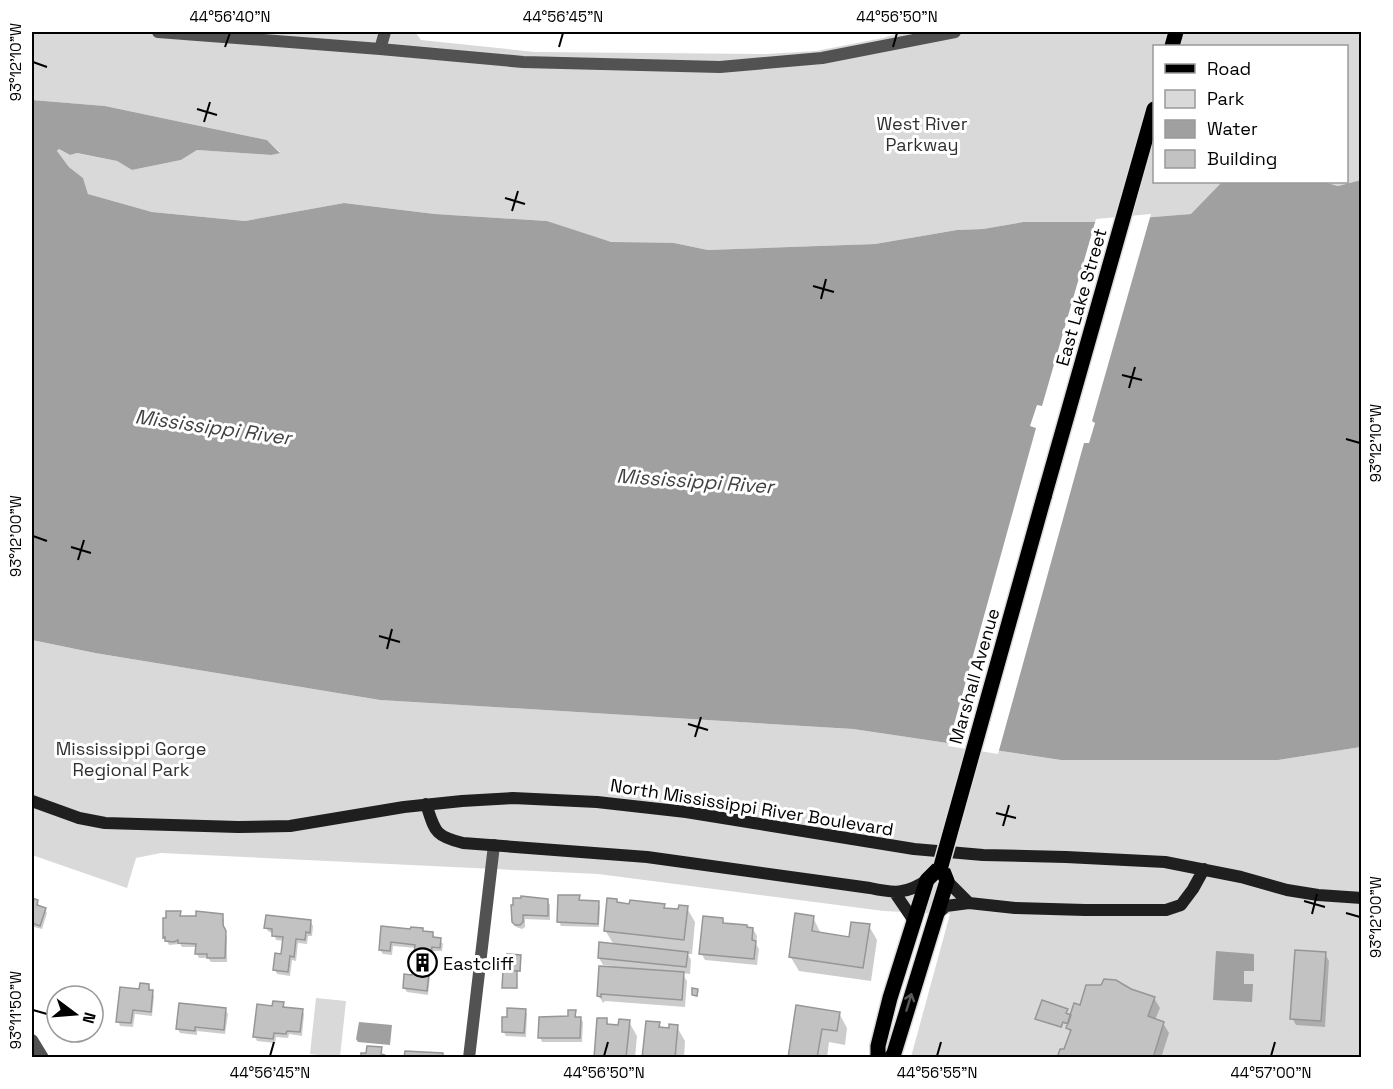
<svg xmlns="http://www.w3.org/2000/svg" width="1393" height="1089" viewBox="0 0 1393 1089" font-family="'Space Grotesk',sans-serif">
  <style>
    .green { fill: #d9d9d9 }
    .water { fill: #a0a0a0 }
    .pier { fill: #fff }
    .shadow { fill: #0003 }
    .building { fill: #c2c2c2; stroke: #969696; stroke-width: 1.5 }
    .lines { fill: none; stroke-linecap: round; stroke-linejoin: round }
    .primary-casing { stroke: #dbdbdb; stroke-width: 18 }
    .street { stroke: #525252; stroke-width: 12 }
    .secondary { stroke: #1f1f1f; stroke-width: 12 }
    .primary { stroke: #000; stroke-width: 15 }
    .primary-bridge-casing { stroke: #dbdbdb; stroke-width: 18; stroke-linecap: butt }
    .primary-bridge { stroke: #000; stroke-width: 15 }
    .oneway { stroke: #595959 }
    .ticks { fill: none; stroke: #000; stroke-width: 2 }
    .labels { text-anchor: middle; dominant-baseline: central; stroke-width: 6; stroke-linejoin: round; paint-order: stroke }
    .park-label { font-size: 18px; fill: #303030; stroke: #fff }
    .street-label { font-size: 18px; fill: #000; stroke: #fff }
    .poi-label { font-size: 18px; fill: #000; stroke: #fff; text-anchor: start }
    .water-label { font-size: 20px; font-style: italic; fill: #414141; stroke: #fff }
    .neatline { fill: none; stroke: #000; stroke-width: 2 }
    .ticks-label { font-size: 15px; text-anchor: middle; fill: #000 }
  </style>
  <rect width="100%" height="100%" fill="#fff"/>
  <path class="green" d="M32 32H415L421 40 535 52 766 54 816 51 883 38 902 32H1361V180L1338 186 1324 182H1346V46H1154V182H1222L1192 214 1091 222H1023L983 229 957 230 875 244 708 250 674 243H611L547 221 435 214 344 203 245 221 152 212 88 194 83 178 69 167 57 151 59 149 70 155 76 153 117 161 132 170 181 160 197 150 271 155 280 152 267 140 105 106 32 100Z
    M32 640 95 653 380 700 853 729 1061 760H1278L1361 747V1057H911L950 914 884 911 598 874 161 853 136 858 127 888 32 855Z
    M316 998 346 1001 340 1057 310 1054Z"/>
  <path class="water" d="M32 100 105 106 267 140 280 153 271 155 197 150 181 160 132 170 117 161 77 153 70 155 59 149 57 151 69 167 83 178 88 194 152 212 245 221 344 203 435 214 547 221 611 242 674 243 708 250 875 244 957 230 983 229 1023 222H1091L1191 214 1222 182H1324L1338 186 1361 180V747L1278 760H1061L853 729 380 700 95 653 32 640Z
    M1216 951 1254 954V971H1244V984H1253L1252 1002 1213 1000Z
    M359 1022 392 1025 390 1045 358 1042 356 1039Z"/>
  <path class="pier" d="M1151 214 1092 421 1095 423 1089 443H1084L998 754 948 746 1036 428 1030 426 1037 405 1042 406 1096 219Z"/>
  <path class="shadow" d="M579 897 582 902H598L600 907 599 927 561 926 559 922Z
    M32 900 37 901 40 907 45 909 47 913 42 929 34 927 32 935Z
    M547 900 550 905V920L525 919V927L522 929 516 927 513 922V906Z
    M616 900 618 904 664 905 666 910 679 911 687 908 695 922 692 954H688L691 960 690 974 682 973 687 981 685 1007 605 1001 603 1003 599 996 612 966 603 965 599 958 614 945 605 930Z
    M180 913 182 918 222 916 224 920V931L227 937V962H211L208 958H199L197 954V947H182L180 944 169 945 165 937V919Z
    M813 917 821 934 850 938 869 926 877 940 871 981 799 971 790 956Z
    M722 919 725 924 753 929 757 936 756 944 759 949 757 965 705 960 701 953Z
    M310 921 313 926 312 936H308L307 944 298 943 296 961 292 960 290 976 277 974 275 970 282 956 284 941 276 940 274 933 269 932 266 928Z
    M383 928 412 931 422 929 424 932 432 933 435 938 440 940 443 944 442 951H433L428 995 407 992 404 988 413 976 416 948 393 946 392 955 383 954 380 950Z
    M1325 954 1329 961 1325 1027 1296 1025 1292 1018Z
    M508 955 521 958V972H517V989L504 987 508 972Z
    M148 985 154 996 152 1016 135 1014 133 1027 120 1026 118 1021 140 991Z
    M1130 991 1154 998 1160 1008 1155 1020 1163 1023 1169 1033 1161 1058H1059L1065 1051 1071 1033 1068 1028 1069 1025 1063 1023 1062 1028 1037 1018 1067 1010 1066 1015 1071 1017 1081 1007Z
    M283 1004 286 1008 302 1010 304 1014 302 1036 289 1034 288 1038 276 1037 275 1043 257 1041 255 1037 274 1008Z
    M225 1009 228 1014 225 1034 197 1031V1035L180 1033 178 1029Z
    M525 1010 527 1014 526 1037 506 1036 503 1031Z
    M575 1012 577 1018H580L583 1022 582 1042H542L540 1037 570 1018Z
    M839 1013 847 1028 845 1045 829 1042 827 1058H790Z
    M606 1020 610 1026 620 1027 629 1022 637 1036 635 1058H595Z
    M659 1023 662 1029 670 1030 677 1027 685 1041 684 1058H644Z"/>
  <path class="building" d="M558 895H580L579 900 599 901 598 924 557 922Z
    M521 896 548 899V916L523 915V922L520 925H515L512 922 511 905H513V898H521Z
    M32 898 38 900 37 905 46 908 40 926 32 923V925Z
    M607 898 617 899V902L629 904 630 900 665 904 664 908 678 909 679 905 688 906 684 940 604 931Z
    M166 911H181L180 916H196V911L223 914V925L226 931 225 958H207V954H195L196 944 178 943V940L174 942 165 941V937L163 938V918H166Z
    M795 913 814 916 812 931 849 937 851 922 870 924 863 968 789 957Z
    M266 915 311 920 310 933 306 932 305 940 296 939 294 957 290 956 288 972 273 970 275 953 281 954 283 937 272 936V929L264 928Z
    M703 916 723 918V923L747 925V927L753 928 752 940 756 941 754 959 699 954Z
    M381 926 410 929 411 927 423 928V931L433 932V937L441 938 440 948 432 947 427 991 403 988 404 974 412 975 415 945 391 942 390 951 379 950Z
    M599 942 688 952 686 967 598 958Z
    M1295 950 1326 952 1321 1021 1290 1019Z
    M507 954 521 955 520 971 506 970Z
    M599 966 684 972 682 1000 601 994V997L597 996Z
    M503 970 517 971V988H502Z
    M1104 979 1116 980 1131 989 1155 997 1148 1016 1164 1022 1153 1058H1057L1060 1049H1064L1071 1030 1066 1028 1074 1003 1080 1005 1086 985H1101Z
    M140 983 149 984V990H153L151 1012 133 1010 131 1023 116 1022 120 987 139 989Z
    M692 988 698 989 697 996 692 995Z
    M1042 1000 1068 1009 1066 1013 1071 1015 1068 1024 1063 1022 1061 1027 1035 1019Z
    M273 1001 284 1002 283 1007 303 1009 300 1032 287 1031 286 1034 274 1033 273 1039 253 1037 257 1004 272 1006Z
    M179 1003 226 1008 224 1030 195 1027V1031L176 1029Z
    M796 1005 840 1012 837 1031 822 1029 817 1058H788Z
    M507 1008 526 1009 524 1033 502 1032V1017H507Z
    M568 1010H576L575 1017H581L580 1038H538L539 1017 568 1016Z
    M597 1018H607V1024L618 1025 619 1019 630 1020 626 1058H594Z
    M646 1021 660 1022 659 1027 669 1028V1024L678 1025 675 1058H642Z
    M367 1046 382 1047 381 1054 385 1055V1058H361V1053H366Z
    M405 1051 443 1053V1058H404Z"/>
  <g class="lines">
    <defs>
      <path id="primary" d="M1172 46 1176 32
        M1044 497 1154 109
        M878 1058V1046L890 998 927 880 941 866 947 881 894 1053 891 1058"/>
    </defs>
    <use href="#primary" class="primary-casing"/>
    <path class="street" d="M158 32 380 49 523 62 720 67 822 58 955 32
      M380 49 385 32
      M32 1040 43 1058
      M469 1058 494 845"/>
    <path class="secondary" d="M32 801 79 818 105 823 238 827 290 826 404 807 462 801 513 798 597 802 686 812 914 849 983 855 1066 857 1165 862 1241 877 1287 890 1318 895 1362 898
      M426 804C435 831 434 836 463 843L647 857 870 888C893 893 906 895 927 880
      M947 881 969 903
      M895 893 914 921
      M936 915 946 906 969 903 1015 908 1085 910H1166L1181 905 1193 889 1204 869"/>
    <use href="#primary" class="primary"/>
    <defs>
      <path id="primary-bridge" d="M941 866 1044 497"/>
    </defs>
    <use href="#primary-bridge" class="primary-bridge-casing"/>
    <use href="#primary-bridge" class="primary-bridge"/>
  </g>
  <defs><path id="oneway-shaft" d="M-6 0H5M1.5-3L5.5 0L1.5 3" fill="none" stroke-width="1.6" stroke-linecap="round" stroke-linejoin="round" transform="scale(1.5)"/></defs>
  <use class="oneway" href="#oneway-shaft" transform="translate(909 1002) rotate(-73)"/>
  <path class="ticks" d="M225 47 230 33M559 47 563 33M893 47 897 33M33 62 47 67M197 109 217 115M204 122 210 102M505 198 525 204M512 211 518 191M813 286 834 292M821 299 826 279M1122 375 1142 380M1129 388 1135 367M1346 439 1360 443M33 536 47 541M71 547 91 553M78 560 84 540M379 636 400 642M387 649 392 629M688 724 708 730M695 737 701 717M996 813 1016 818M1003 826 1009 805M1304 901 1325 907M1346 913 1360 917M1312 914 1317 894M33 1010 47 1014M270 1056 274 1042M604 1056 608 1042M937 1056 941 1042M1271 1056 1275 1042"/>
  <defs>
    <symbol id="building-ring" viewBox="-11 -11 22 22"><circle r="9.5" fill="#fff" stroke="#000" stroke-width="1.5"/><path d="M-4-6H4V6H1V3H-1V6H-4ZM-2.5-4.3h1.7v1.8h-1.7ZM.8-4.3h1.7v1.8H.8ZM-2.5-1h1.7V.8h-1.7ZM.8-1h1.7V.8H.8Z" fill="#000"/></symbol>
  </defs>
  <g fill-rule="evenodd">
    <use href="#building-ring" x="406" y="946" width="33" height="33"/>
  </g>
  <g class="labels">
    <g class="park-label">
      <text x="922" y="123">West River<tspan x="922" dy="21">Parkway</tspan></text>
      <text x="131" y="748">Mississippi Gorge<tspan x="131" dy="21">Regional Park</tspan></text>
    </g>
    <g class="street-label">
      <text transform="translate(1081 297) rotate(-74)">East Lake Street</text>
      <text transform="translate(974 676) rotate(-74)">Marshall Avenue</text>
      <text transform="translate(752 807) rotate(9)">North Mississippi River Boulevard</text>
    </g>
    <g class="poi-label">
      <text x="443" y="963">Eastcliff</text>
    </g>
    <g class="water-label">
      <text transform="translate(213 427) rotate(8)">Mississippi River</text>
      <text transform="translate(695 481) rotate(4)">Mississippi River</text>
    </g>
  </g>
  <rect width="1393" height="1089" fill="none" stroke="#ffffff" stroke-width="66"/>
  <rect x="1153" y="45" width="195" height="138" fill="#ffffff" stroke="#999999" stroke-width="1.5"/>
  <rect x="1165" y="64" width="30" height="9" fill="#000000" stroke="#999999" stroke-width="1.5"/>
  <text x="1207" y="75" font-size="18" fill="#000000">Road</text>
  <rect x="1165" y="90" width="30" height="18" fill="#d9d9d9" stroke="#999999" stroke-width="1.5"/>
  <text x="1207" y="105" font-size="18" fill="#000000">Park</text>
  <rect x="1165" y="120" width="30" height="18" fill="#a0a0a0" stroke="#999999" stroke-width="1.5"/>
  <text x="1207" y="135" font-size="18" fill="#000000">Water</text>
  <rect x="1165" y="150" width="30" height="18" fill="#c2c2c2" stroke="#999999" stroke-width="1.5"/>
  <text x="1207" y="165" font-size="18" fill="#000000">Building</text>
  <g transform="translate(75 1014) rotate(106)"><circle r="28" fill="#ffffff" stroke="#999999" stroke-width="1.5"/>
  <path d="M0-4.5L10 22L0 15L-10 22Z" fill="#000000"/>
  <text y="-9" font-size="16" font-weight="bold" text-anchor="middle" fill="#000000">N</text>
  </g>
  <rect x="33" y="33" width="1327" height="1023" class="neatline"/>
  <g class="ticks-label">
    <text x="230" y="22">44°56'40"N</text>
    <text x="563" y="22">44°56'45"N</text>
    <text x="897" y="22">44°56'50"N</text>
    <text transform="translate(16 62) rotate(-90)" y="5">93°12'10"W</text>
    <text transform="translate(1376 443) rotate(-90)" y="5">93°12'10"W</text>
    <text transform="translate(16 536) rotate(-90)" y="5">93°12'00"W</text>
    <text transform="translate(1376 917) rotate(-90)" y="5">93°12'00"W</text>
    <text transform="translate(16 1010) rotate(-90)" y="5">93°11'50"W</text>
    <text x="270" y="1078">44°56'45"N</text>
    <text x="604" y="1078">44°56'50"N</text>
    <text x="937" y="1078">44°56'55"N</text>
    <text x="1271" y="1078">44°57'00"N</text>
  </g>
</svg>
